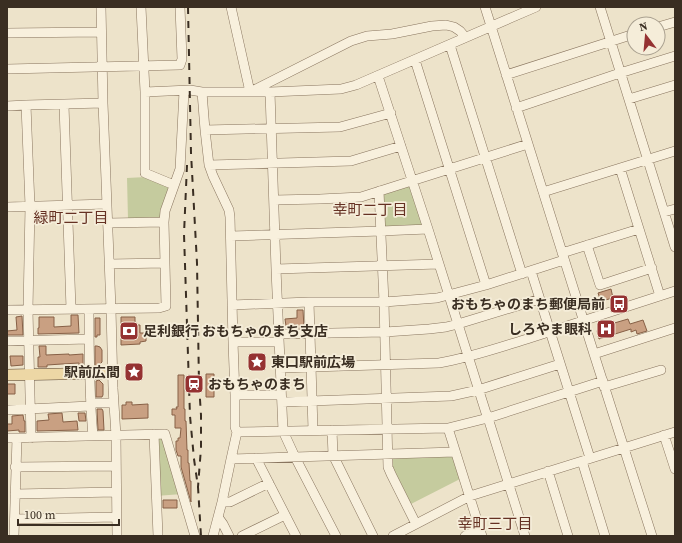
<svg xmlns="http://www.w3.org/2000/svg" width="682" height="543" viewBox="0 0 682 543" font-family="'Source Serif 4','Noto Sans JP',serif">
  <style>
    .green { fill: #c5cb9e }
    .building { fill: #c9a082; stroke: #876046 }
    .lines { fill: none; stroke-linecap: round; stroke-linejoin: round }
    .minor-casing { stroke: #89755f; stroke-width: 10 }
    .major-casing { stroke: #574433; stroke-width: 12 }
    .minor { stroke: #f8f0dd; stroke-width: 9 }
    .major { stroke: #edd7a5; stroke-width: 11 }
    .rail { stroke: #3a2e22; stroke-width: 2; stroke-dasharray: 7 7; stroke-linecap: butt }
    .labels { text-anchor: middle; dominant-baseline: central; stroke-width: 3.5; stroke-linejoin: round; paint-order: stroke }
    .poi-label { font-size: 14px; font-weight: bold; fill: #3a2e22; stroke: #f5edd9; text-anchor: end }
    .neighbourhood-label { font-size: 15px; fill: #653123; stroke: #f5edd9 }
  </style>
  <rect width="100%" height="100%" fill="#ede3ca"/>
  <path class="green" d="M146 177 171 187 160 211V218L128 219 127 178Z
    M410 186 423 226 384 228V193Z
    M154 434H165L182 494 156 496Z
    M454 456 460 479 409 505 392 470 391 458Z"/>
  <path class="building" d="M611 289 613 298 605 300 604 298 600 299 598 293Z
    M297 310H303L304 328H297V325L286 326 285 319 297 318Z
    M71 315H78L79 333 38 334V328H39V317H54V327L71 326Z
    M22 316 23 335H7V331L17 330 16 317Z
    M121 317H135V325H140V333H146V341L140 342V344L121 345Z
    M95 318H100V335H97V337H95Z
    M628 319 630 324 643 320 647 331 637 334 636 330 631 332V329L599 339 597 331 600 326 611 322V324Z
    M39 346H46V355L69 354V355L83 354V365H79V363L62 364 47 365V367H38V357H40Z
    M95 346H97L100 347 102 350V362L98 366H95Z
    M10 356H23V365L11 366Z
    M206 374H214V397H206Z
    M178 375H184V409H185V421H186L187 450H188V463H189L190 481H191V502L181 467V456H178L176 450V441H178V438H180L181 428H175V415H172V409H177L176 407H178Z
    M99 380 103 384V395L102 397H96V381Z
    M7 384H15V394H7Z
    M126 402H132V405L148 404V418L122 419V405H126Z
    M97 409H102L103 411 104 430H98Z
    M62 413 63 422 77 421 78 430 37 431V421L49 420 48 414Z
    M78 413H85L86 421H79Z
    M23 415 24 421H25V432H19V430L7 431V424H12V416Z
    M163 500H177V508H163Z"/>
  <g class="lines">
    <defs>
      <path id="minor" d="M101 7 103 103 111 309 113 388 116 436 117 536
        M141 7 145 92 190 90 202 92H270L341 89 356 85 536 7
        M231 7 250 92 351 41 367 36 392 34 432 26 446 25 454 27 460 31 465 37
        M485 7 594 354 624 448 652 536
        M600 7 675 247
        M658 27 675 22
        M7 33 101 32
        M450 45 522 274
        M415 60 486 285
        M7 69 180 65 182 59 180 7
        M506 75 634 34
        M378 76 428 229 486 413 488 418 525 536
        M145 92V173L174 185
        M202 92 205 130 209 165 213 176 229 210 230 217 233 342
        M270 92 276 269 283 431 295 457 336 536
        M629 99 675 85
        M26 105 103 103
        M64 105 71 309
        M7 106 26 105 30 206 28 310 31 438
        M516 108 620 73 675 56
        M205 130 340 127 391 113
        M209 165 351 161 401 146
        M620 168 660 296
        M379 191 384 302 388 467 391 474 416 524
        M543 192 675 151
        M274 200 320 199 361 197 528 144
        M7 207 107 204
        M664 212 675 209
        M108 223 164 222
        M231 236 381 231 428 229
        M587 245 600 285 652 268
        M562 253 639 229
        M109 264 165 263
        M276 269 439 264
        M531 271 590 458
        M309 302 313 430
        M232 305 309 302H384L437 298 486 285 564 260
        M89 309C89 351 89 394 93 436
        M7 310 159 308 166 306 164 222 165 211 180 169 184 91
        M279 334 385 332 429 329 446 327 458 324 540 299
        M7 341 89 339
        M279 342H233L235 395H281
        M594 354 675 328
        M280 368 439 363C469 358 498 348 527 339 576 323 626 307 675 291
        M604 387 661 370
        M235 395V427L237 432 448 428 488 418 603 381
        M282 402 451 396 478 390 560 364
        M91 403H113
        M7 410 90 406
        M448 428 482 536
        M332 430 333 455 373 536
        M154 434 158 536
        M664 435 675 469
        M7 438 165 434 195 536
        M256 458 296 536
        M231 459 455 452
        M582 461 605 536
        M15 467 115 466
        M548 471 568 536
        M15 494 116 492
        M222 502H230L269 483
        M218 517 223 524 229 536
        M15 519 116 517
        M14 536 17 438
        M213 536 222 502 231 459 237 432
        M242 536 285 515
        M393 536 470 496 675 432
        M465 536 480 529"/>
      <path id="major" d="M7 375 112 373"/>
    </defs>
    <use href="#minor" class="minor-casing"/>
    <use href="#major" class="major-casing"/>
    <use href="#minor" class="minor"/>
    <use href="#major" class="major"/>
    <path class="rail" d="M188 7 191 153 197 263 199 384 201 415V448L198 487
      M187 165 184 234 190 416 194 459 198 487 201 536"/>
  </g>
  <defs>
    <symbol id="bus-square" viewBox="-11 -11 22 22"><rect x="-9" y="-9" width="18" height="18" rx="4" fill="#953232" stroke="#f5edd9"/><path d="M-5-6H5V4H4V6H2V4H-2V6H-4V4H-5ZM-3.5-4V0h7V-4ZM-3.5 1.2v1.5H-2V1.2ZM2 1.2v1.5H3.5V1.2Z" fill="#fff"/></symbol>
    <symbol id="hospital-square" viewBox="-11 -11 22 22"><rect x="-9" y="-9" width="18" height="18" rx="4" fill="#953232" stroke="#f5edd9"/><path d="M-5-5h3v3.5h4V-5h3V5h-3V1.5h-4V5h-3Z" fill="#fff"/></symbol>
    <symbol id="bank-square" viewBox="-11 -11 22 22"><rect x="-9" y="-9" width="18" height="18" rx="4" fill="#953232" stroke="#f5edd9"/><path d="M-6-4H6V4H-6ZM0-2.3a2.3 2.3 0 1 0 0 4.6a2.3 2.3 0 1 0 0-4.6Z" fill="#fff"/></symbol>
    <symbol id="sight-square" viewBox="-11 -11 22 22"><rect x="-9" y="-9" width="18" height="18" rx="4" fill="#953232" stroke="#f5edd9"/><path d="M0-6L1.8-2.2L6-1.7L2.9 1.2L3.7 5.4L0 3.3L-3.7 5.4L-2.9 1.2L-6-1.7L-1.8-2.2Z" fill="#fff"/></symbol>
    <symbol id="station-square" viewBox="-11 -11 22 22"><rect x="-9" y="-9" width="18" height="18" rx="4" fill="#953232" stroke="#f5edd9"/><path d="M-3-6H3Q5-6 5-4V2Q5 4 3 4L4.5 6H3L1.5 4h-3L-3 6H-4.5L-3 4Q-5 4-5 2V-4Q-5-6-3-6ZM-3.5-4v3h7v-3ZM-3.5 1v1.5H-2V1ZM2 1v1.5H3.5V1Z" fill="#fff"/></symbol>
  </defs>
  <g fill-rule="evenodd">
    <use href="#bus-square" x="608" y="293" width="22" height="22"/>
    <use href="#hospital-square" x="595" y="318" width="22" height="22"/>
    <use href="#bank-square" x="118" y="320" width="22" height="22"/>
    <use href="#sight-square" x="246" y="351" width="22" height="22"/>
    <use href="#sight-square" x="123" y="361" width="22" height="22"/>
    <use href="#station-square" x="183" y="373" width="22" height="22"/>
  </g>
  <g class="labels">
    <g class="poi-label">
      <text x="605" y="304">おもちゃのまち郵便局前</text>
      <text x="592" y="329">しろやま眼科</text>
      <text x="143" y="331" text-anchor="start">足利銀行 おもちゃのまち支店</text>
      <text x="271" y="362" text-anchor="start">東口駅前広場</text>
      <text x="120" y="372">駅前広間</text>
      <text x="208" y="384" text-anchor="start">おもちゃのまち</text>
    </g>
    <g class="neighbourhood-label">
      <text x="370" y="209">幸町二丁目</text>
      <text x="71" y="217">緑町二丁目</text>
      <text x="495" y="523">幸町三丁目</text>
    </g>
  </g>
  <rect width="682" height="543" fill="none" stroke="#3a2e22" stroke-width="16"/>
  <g transform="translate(646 36) rotate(344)"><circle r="19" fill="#f5edd9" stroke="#aaa190"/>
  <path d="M0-3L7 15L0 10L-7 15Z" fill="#953232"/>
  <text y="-6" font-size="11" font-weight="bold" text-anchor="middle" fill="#3a2e22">N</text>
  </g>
  <path d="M18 519v6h101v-6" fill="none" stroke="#3a2e22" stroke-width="2"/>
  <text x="24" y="519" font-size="12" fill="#3a2e22" stroke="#f5edd9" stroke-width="3" paint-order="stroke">100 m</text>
</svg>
